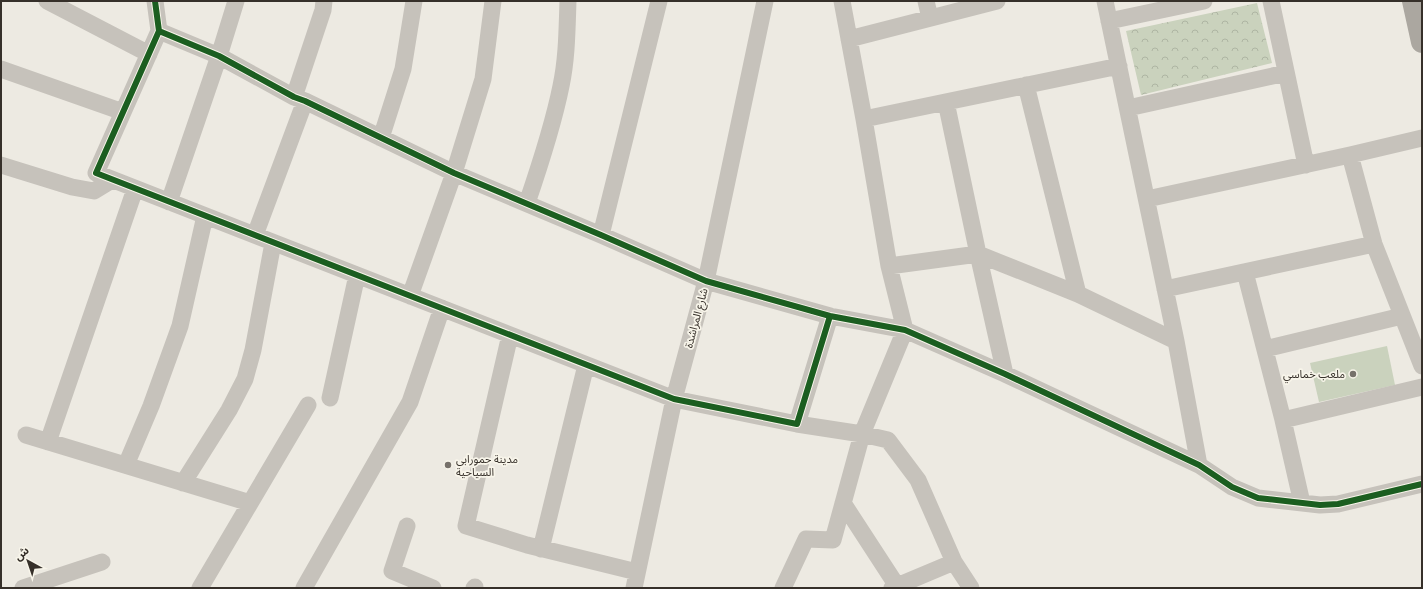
<svg xmlns="http://www.w3.org/2000/svg" width="1423" height="589" viewBox="0 0 1423 589" font-family="Ubuntu,'Noto Sans Arabic',sans-serif">
  <style>
    .forest { fill: url(#forest-crowns) }
    .garden { fill: #cad2bd }
    .lines { fill: none; stroke-linecap: round; stroke-linejoin: round }
    .minor { stroke: #c6c2bb; stroke-width: 17 }
    .major { stroke: #aba7a0; stroke-width: 22 }
    .cycleway-casing { stroke: #f8f5ea; stroke-width: 8 }
    .cycleway { stroke: #1b5e20; stroke-width: 6 }
    .poi-dot { fill: #76716a; stroke: #f8f5ea; stroke-width: 1.5 }
    .labels { text-anchor: middle; dominant-baseline: central; stroke-width: 3.5; stroke-linejoin: round; paint-order: stroke }
    .street-label { font-size: 11px; fill: #36302a; stroke: #f8f5ea }
    .poi-label { font-size: 11px; fill: #36302a; stroke: #f8f5ea; text-anchor: end }
  </style>
  <defs>
    <pattern id="forest-crowns" width="20" height="18" patternUnits="userSpaceOnUse"><rect width="20" height="18" fill="#cad2bd"/><path d="M2 6a3 3 0 1 1 6 0M12 15a3 3 0 1 1 6 0" fill="none" stroke="#aeb5a3"/></pattern>
  </defs>
  <rect width="100%" height="100%" fill="#edeae2"/>
  <path class="forest" d="M1257 3 1272 63 1141 95 1126 31Z"/>
  <path class="garden" d="M1387 346 1395 385 1319 402 1310 363Z"/>
  <g class="lines">
    <path class="minor" d="M47 1 149 54
      M155 1 159 31 219 56 294 97 305 101 454 173 601 235 706 281 830 316 905 330 1005 374 1199 465 1232 487 1258 498 1320 505 1338 504 1422 484
      M926 1 930 18
      M1105 1 1176 341 1199 465
      M1271 1 1306 165
      M1109 21 1204 1
      M159 31 96 173 674 399 797 424 830 316
      M849 39 997 1
      M1 69 123 112
      M1026 85 1078 294
      M294 97 323 10 324 1
      M946 102 978 254 1005 374
      M1128 108 1286 73
      M864 119 1119 66
      M381 138 403 69 414 1
      M1350 155 1374 244 1422 366
      M1 165 72 187 94 191 112 180
      M1147 199 1350 155 1422 138
      M169 202 219 56 236 1
      M527 203C540 165 553 126 561 86 567 58 567 29 568 1
      M255 235 305 101
      M601 235 659 1
      M889 266 978 254 1078 294 1176 341
      M1245 272 1283 420 1302 503
      M1165 289 1374 244
      M410 296 454 173 483 79 493 1
      M510 335 466 526 527 545 637 572
      M1265 349 1402 316
      M330 398 357 275
      M1283 420 1422 387
      M797 424 862 434 888 440 918 480 954 562
      M26 435 250 503
      M48 442 135 189
      M126 465 151 406 180 326 205 216
      M183 483 229 410 245 379 253 350 273 243
      M843 503 897 586
      M407 526 392 571 433 588
      M541 549 586 365
      M23 588 102 562
      M200 588 308 405
      M304 588 410 402 442 308
      M474 588 475 587
      M634 588 674 399 706 281 765 1
      M783 588 806 539 833 540 862 434 905 330 889 266 864 119 842 1
      M892 588 954 562 971 588"/>
    <path class="major" d="M1413 1 1422 42"/>
    <defs>
      <path id="cycleway" d="M155 1 159 31 219 56 294 97 305 101 454 173 601 235 706 281 830 316 905 330 1005 374 1199 465 1232 487 1258 498 1320 505 1338 504 1422 484
        M159 31 96 173 674 399 797 424 830 316"/>
    </defs>
    <use href="#cycleway" class="cycleway-casing"/>
    <use href="#cycleway" class="cycleway"/>
  </g>
  <g class="poi-dot">
    <circle cx="1353" cy="374" r="4"/>
    <circle cx="448" cy="465" r="4"/>
  </g>
  <g class="labels">
    <g class="street-label">
      <text transform="translate(696 318) rotate(-75)">شارع المراشدة</text>
    </g>
    <g class="poi-label">
      <text x="1345" y="374">ملعب خماسي</text>
      <text x="456" y="459" text-anchor="start">مدينة حمورابي<tspan x="456" dy="13">السياحية</tspan></text>
    </g>
  </g>
  <rect width="1423" height="589" fill="none" stroke="#36302a" stroke-width="4"/>
  <g transform="translate(28 561) rotate(320)" stroke="#f8f5ea" stroke-width="3" paint-order="stroke">
  <path d="M0-3L7 15L0 10L-7 15Z" fill="#36302a"/>
  <text y="-6" font-size="11" font-weight="bold" text-anchor="middle" fill="#36302a">ش</text>
  </g>
</svg>
